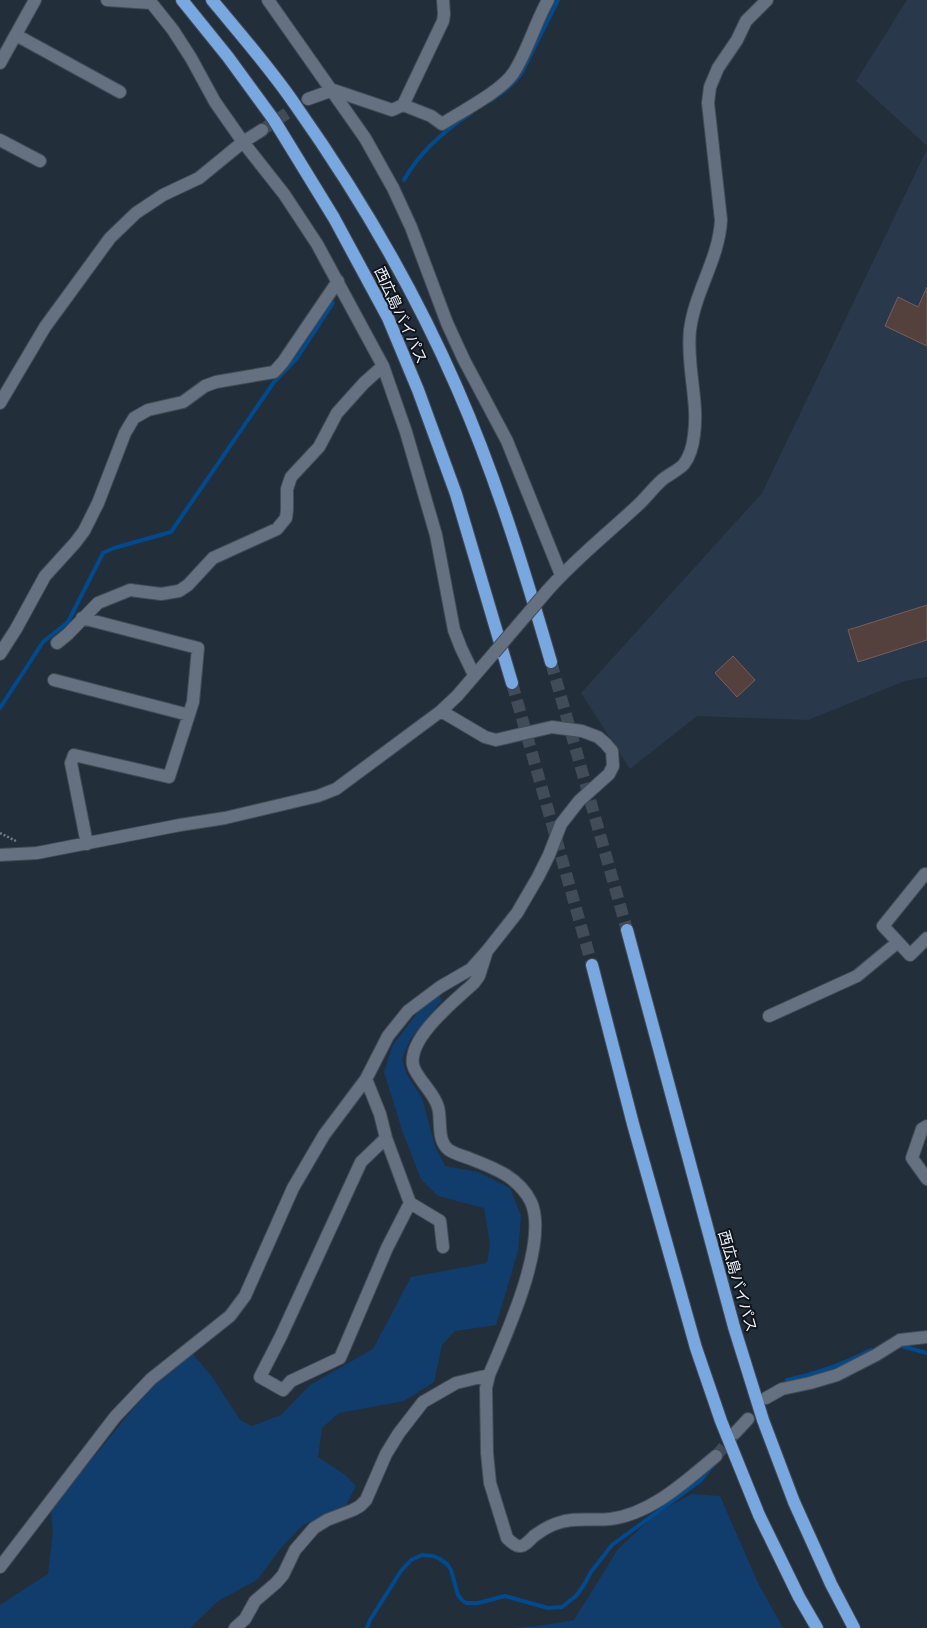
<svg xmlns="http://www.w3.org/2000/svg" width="927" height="1628" viewBox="0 0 927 1628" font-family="'PT Sans Narrow','Noto Sans JP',sans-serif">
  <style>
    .built { fill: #29384a }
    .green { fill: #113d6d }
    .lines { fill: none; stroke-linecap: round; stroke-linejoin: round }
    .stream { stroke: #014a8e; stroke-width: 4 }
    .building { fill: #54403c; stroke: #75605b }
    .minor-tunnel { stroke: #414c58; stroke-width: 12; stroke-dasharray: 12 6; stroke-linecap: butt }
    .motorway-tunnel { stroke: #414c58; stroke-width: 12; stroke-dasharray: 12 6; stroke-linecap: butt }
    .minor-casing { stroke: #424b56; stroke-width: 14 }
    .motorway-casing { stroke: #424b56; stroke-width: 14 }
    .path { stroke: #747d89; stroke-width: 2.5; stroke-dasharray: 2 2; stroke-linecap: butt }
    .minor { stroke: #657180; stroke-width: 12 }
    .motorway { stroke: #79a8e0; stroke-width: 12 }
    .minor-bridge-casing { stroke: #424b56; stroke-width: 14; stroke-linecap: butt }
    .minor-bridge { stroke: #657180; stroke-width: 12 }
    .labels { text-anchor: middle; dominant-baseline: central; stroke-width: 4; stroke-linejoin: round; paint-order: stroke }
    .street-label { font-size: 15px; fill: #ecf3fc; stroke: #11151b }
  </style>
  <rect width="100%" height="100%" fill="#232e3b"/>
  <path class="built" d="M907 0H927V146L856 81Z
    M927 149V677L905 681 808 720 697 716 630 769 581 693 762 493Z"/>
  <path class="green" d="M439 995 442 1000 410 1040 402 1059 407 1075 422 1098 435 1146 445 1166 478 1172 510 1188 521 1216 518 1251 496 1325 455 1331 442 1345 434 1382 404 1401 339 1413 322 1428 318 1457 344 1474 356 1486 346 1505 303 1525 281 1548 257 1580 218 1601 190 1628H0V1605L48 1574 53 1532 51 1509 150 1388 192 1353 213 1378 240 1420 252 1426 281 1415 310 1385 373 1349 411 1277 487 1263 490 1244 484 1208 438 1196 421 1179 403 1133 384 1072 393 1045 424 1004Z
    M692 1494 720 1496 758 1583 783 1628H512L537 1626 574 1620 618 1549 658 1512Z"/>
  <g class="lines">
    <path class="stream" d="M490 101C502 93 512 86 521 74L558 0
      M404 180C419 153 445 130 471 113
      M0 708 43 642 68 622 103 553 114 548 171 532 274 382 297 358 333 303
      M898 1345 927 1353
      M787 1380C816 1374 844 1364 871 1350
      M367 1628 370 1620 401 1571 411 1560 422 1555 433 1556 440 1559 447 1564 451 1570 458 1595 462 1600 466 1603H478L505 1596 548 1608 562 1607 576 1596 584 1585 591 1572 612 1545 700 1481 714 1464"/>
  </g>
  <path class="building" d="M927 287V346L885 326 898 297 918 307Z
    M927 605V640L858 662 848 630Z
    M733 656 755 680 737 697 715 673Z"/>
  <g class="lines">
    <path class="minor-tunnel" d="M262 130 308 99
      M716 1456 735 1434"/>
    <path class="motorway-tunnel" d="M551 662 627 930
      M512 683 592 965"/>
    <defs>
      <path id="minor" d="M107 0 151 3
        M149 0 173 30 191 58 215 102 243 142 284 194 317 244 383 366 406 432 436 535 454 630 461 648 474 675
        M268 0 365 138 393 188 411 227 447 323 464 360 507 441 561 575
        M16 35 120 92
        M0 63 35 0
        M308 99 333 90 392 110 403 105 443 21 444 14 443 0
        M403 105 431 116 442 124C462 111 502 91 514 72 528 50 535 23 548 0
        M0 140 40 161
        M0 403 45 327 110 238 136 213 163 195 199 178 243 142 262 130
        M547 591C574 560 607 534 637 506 646 498 653 488 662 480 669 474 679 470 684 464 690 456 693 445 694 435 699 401 686 365 690 330 695 291 719 259 721 220L708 103 710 87 718 68 737 40 746 21 767 0
        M82 618 198 648 193 702 169 777 74 755 71 763 87 844
        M57 643 68 634 98 603 130 590 161 594 179 591 188 585 213 558 277 529 286 518 287 510V489L291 477 319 447 337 413 364 383 383 366
        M0 654 16 629 45 576 75 543 84 531 98 503 125 433 134 418 148 410 183 402 205 386 216 382 274 372 283 362 338 281
        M54 680 189 715
        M0 855 37 853 180 825 225 818 318 796 336 789 441 711 457 696 494 653
        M925 874 883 926 910 955 927 938
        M486 954 479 976 474 983C456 1000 408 1037 413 1065 416 1078 434 1092 438 1107 442 1120 436 1140 449 1150 455 1154 463 1156 471 1159 494 1168 519 1177 531 1202 549 1242 506 1335 489 1375L486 1388 487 1453 490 1483 507 1538C520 1551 523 1547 534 1536 541 1531 550 1525 558 1523 574 1517 593 1521 610 1519 651 1514 686 1481 716 1456
        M769 1016 857 976 898 942
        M366 1079 380 1114 386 1138 410 1203 387 1248 340 1358 291 1381 283 1390 260 1377 281 1336 361 1162 386 1138
        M927 1126 922 1129 912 1158 927 1179
        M410 1203 440 1221 443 1247
        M766 1398 782 1389 810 1383 837 1375 876 1355 900 1340 927 1337
        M735 1433 748 1419
        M0 1567 115 1417 151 1379 230 1316 245 1296 293 1188 324 1135 366 1079 388 1036 408 1011 440 987 471 969 487 951 517 913 538 877 549 855 561 824 579 801 609 774 613 766 612 751 605 743 598 737 582 731 552 727 496 740 485 737 441 711
        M235 1628 245 1619 255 1601 276 1583 283 1575 295 1550 314 1528 327 1520 353 1510 360 1506 366 1500 386 1454 399 1433 423 1402 456 1383 489 1375"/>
      <path id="motorway" d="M182 0 228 57 274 120 334 218 388 318 418 390 456 494 512 683
        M212 0C241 35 271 69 296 106 358 194 414 289 457 388 496 477 524 569 551 662
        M627 930 734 1327 763 1420 794 1502 831 1584 854 1628
        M592 965 633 1124 696 1348 721 1421 759 1515 799 1597 817 1628"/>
    </defs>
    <use href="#minor" class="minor-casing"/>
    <use href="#motorway" class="motorway-casing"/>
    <path class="path" d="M0 833 16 841"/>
    <use href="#minor" class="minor"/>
    <use href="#motorway" class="motorway"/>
    <defs>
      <path id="minor-bridge" d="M494 653 547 591"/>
    </defs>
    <use href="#minor-bridge" class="minor-bridge-casing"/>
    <use href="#minor-bridge" class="minor-bridge"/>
  </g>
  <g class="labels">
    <g class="street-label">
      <text transform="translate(401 315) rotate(65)">西広島バイパス</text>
      <text transform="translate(738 1281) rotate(74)">西広島バイパス</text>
    </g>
  </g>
</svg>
